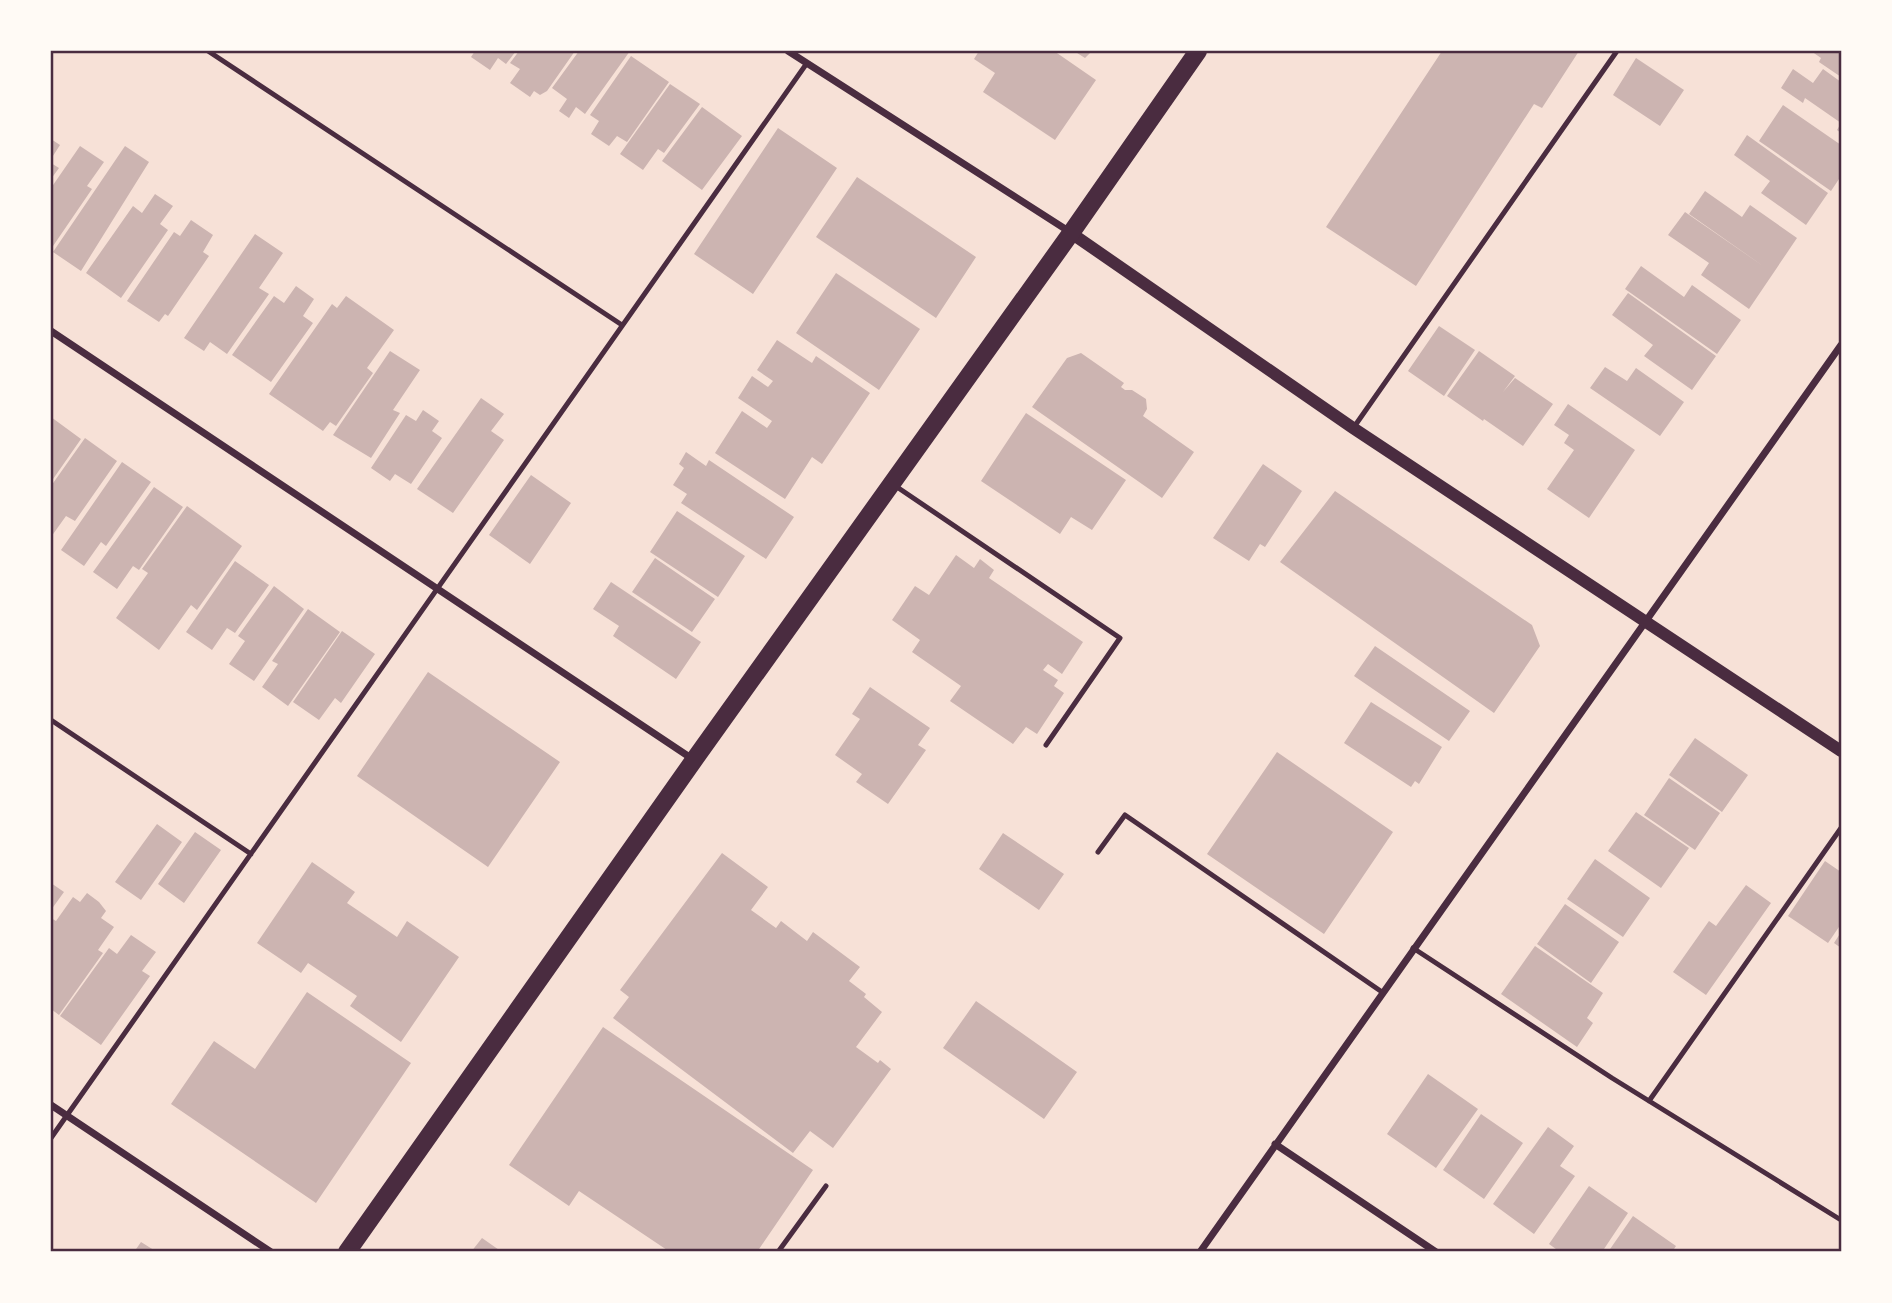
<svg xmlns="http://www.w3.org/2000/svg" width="1892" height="1303" viewBox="0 0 1892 1303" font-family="'Fira Sans Condensed',sans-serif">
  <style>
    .building { fill: #ccb4b1 }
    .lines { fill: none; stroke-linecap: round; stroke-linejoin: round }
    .service { stroke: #4a2c40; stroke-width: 5 }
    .minor { stroke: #4a2c40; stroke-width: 7 }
    .tertiary { stroke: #4a2c40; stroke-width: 12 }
    .primary { stroke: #4a2c40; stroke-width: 18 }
    .neatline { fill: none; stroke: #4a2c40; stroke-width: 2.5 }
  </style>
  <rect width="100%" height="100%" fill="#f7e1d7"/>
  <path class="building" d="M475 51H516L506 64 498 58 490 70 471 57Z
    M519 51H575L547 91 540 95 534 91 530 97 510 83 520 69 510 63Z
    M579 51H630L585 114 576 107 569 118 559 111 567 99 552 88Z
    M979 51H1054L1096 80 1055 140 983 92 995 73 974 59Z
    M1074 51H1092L1085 58Z
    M1442 51H1579L1542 108 1534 104 1416 286 1326 227Z
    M1811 51H1841V77L1819 62 1821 58Z
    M631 56 669 82 627 142 617 136 609 146 591 134 599 121 590 115Z
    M1636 58 1684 90 1660 126 1613 95Z
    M1793 69 1813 83 1823 69 1841 82V133L1837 130 1841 123 1805 98 1803 103 1781 88Z
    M670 84 700 104 664 153 658 149 643 170 620 154Z
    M1783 105 1841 145V176L1831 191 1759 141Z
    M702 107 742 136 702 190 662 161Z
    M778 128 837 168 753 294 694 254Z
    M1747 135 1828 193 1806 225 1761 193 1770 181 1734 155Z
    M51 139 60 145 51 159Z
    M80 146 104 162 87 186 92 189 51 249V188Z
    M125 146 149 162 81 271 53 252Z
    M51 163 59 168 51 179Z
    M857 177 976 257 936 318 816 237Z
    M1705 191 1742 217 1750 205 1797 238 1749 309 1701 275 1709 263 1668 235 1685 212 1766 268 1689 214Z
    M155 194 173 206 160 224 168 230 121 298 86 273 133 206 142 213Z
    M191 220 213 235 203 252 209 256 168 316 165 314 159 322 127 301 174 232 180 236Z
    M255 234 283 253 259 288 269 294 227 354 210 342 204 351 184 338Z
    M1641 266 1684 297 1692 285 1741 320 1717 354 1625 289Z
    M836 273 920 329 879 390 796 333Z
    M296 286 314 299 303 316 313 323 271 382 232 355 274 296 284 303Z
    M1628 293 1716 356 1692 390 1644 356 1653 345 1612 315Z
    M346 296 394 330 367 368 373 373 336 426 330 422 323 431 269 394 332 304 337 308Z
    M1439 326 1475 350 1444 396 1408 371Z
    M777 340 812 363 816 356 870 393 822 464 812 457 785 499 715 453 742 411 767 428 772 421 738 398 752 376 768 387 773 381 757 370Z
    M390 351 420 370 393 410 400 413 371 458 333 435Z
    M1479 351 1515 376 1503 392 1515 378 1553 404 1523 446 1484 419 1483 421 1447 396Z
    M1081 353 1124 383 1121 387 1125 390H1132L1146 399 1147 409 1143 416 1194 452 1162 498 1032 407 1067 358Z
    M1605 367 1627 381 1636 368 1684 402 1660 436 1590 388Z
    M481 398 504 414 491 431 504 440 453 513 417 489Z
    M1568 404 1635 450 1589 518 1547 489 1574 450 1564 443 1569 435 1554 425Z
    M423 410 439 421 432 431 442 438 411 484 395 474 390 481 371 468 406 415 416 421Z
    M1026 413 1126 480 1092 530 1071 517 1060 534 981 481Z
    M51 417 81 439 51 482Z
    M85 438 117 461 75 521 66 516 51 537V486Z
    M686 452 706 466 709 460 794 517 766 559 681 503 687 494 673 485 684 468 679 464Z
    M122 462 151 482 106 546 101 542 84 566 61 550Z
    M1263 464 1302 491 1265 547 1260 544 1249 561 1213 538Z
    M531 475 571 503 530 564 489 535Z
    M154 487 183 507 139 570 133 566 117 589 93 572Z
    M1335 491 1532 625 1540 646 1494 713 1280 562Z
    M187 506 242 546 197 610 191 605 159 650 116 618 148 573 142 569Z
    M677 511 745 556 718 597 650 552Z
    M956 555 974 568 980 559 994 570 989 578 1083 642 1062 674 1048 664 1043 670 1058 680 1054 686 1064 693 1037 734 1026 727 1013 744 950 701 961 686 912 652 920 640 892 620 915 586 929 595Z
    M655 558 715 599 692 632 632 592Z
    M235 561 269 585 235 633 227 628 212 650 186 632Z
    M611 582 701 642 676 679 613 636 619 626 593 609Z
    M274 586 304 609 254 681 229 664 245 641 238 636Z
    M308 609 340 632 288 706 262 687 278 664 272 661Z
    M342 631 375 654 341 703 335 698 319 720 293 702Z
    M1375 646 1470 711 1449 741 1354 676Z
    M428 672 560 762 488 867 357 776Z
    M870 687 930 728 918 745 926 750 888 804 856 782 862 774 835 755 860 719 852 714Z
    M1371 702 1442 747 1419 784 1415 781 1411 787 1344 743Z
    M1695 738 1748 775 1722 812 1669 775Z
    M1277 752 1393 832 1324 934 1207 854Z
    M1669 778 1720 813 1695 850 1644 815Z
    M1636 812 1689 848 1661 888 1608 851Z
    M157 824 182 842 141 900 115 882Z
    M195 832 221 850 184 903 158 884Z
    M1003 833 1064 874 1039 910 979 869Z
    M722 853 768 887 751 910 776 928 781 921 807 941 813 932 860 967 849 981 866 994 864 997 882 1012 856 1047 878 1063 880 1060 891 1069 833 1148 810 1131 793 1153 613 1018 629 997 620 990Z
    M1595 859 1650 898 1623 937 1567 899Z
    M1825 861 1841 872V924L1828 943 1788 916Z
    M312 862 355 892 347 903 397 937 407 921 459 957 401 1042 350 1006 357 996 308 963 301 973 257 943Z
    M51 883 64 892 51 910Z
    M1746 885 1771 903 1706 995 1673 972 1709 921 1716 926Z
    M87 893 99 902 106 911 101 918 114 927 98 950 103 953 59 1015 51 1009V918L56 921 73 897 80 902Z
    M1565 904 1619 942 1591 983 1537 944Z
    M1841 932V948L1834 943Z
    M131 935 156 952 142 971 150 976 101 1045 60 1016 109 948 117 954Z
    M1535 946 1603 993 1587 1018 1593 1023 1577 1047 1501 994Z
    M307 992 411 1063 316 1203 171 1104 214 1041 255 1069Z
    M976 1001 1077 1072 1044 1119 943 1048Z
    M603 1027 813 1170 757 1252H670L579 1191 569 1206 509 1165Z
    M1428 1074 1478 1109 1436 1168 1387 1134Z
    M1481 1114 1523 1143 1484 1199 1443 1170Z
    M1548 1127 1574 1146 1560 1166 1575 1176 1534 1234 1493 1204Z
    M1589 1186 1628 1213 1602 1252H1560L1549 1244Z
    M1633 1216 1676 1246 1672 1252H1608Z
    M482 1238 502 1252H471Z
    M141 1242 157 1252H134Z"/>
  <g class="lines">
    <path class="service" d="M208 51 622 325
      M1354 427 1617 51
      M894 485 1120 638 1046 745
      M51 720 251 854
      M1098 852 1125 815 1382 992
      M1413 948 1612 1078 1841 1220
      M1649 1101 1841 828
      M51 1138 807 63
      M778 1252 826 1186"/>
    <path class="minor" d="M788 51 1070 232
      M51 331 694 760
      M51 1105 271 1252
      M1275 1144 1436 1252
      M1200 1252 1841 345"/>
    <path class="tertiary" d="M1071 233 1353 428 1841 751"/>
    <path class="primary" d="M347 1252 694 760 1071 233 1198 51"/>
  </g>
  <rect width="1892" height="1303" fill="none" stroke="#fffaf5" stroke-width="105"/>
  <rect x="52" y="52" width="1788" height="1198" class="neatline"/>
</svg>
